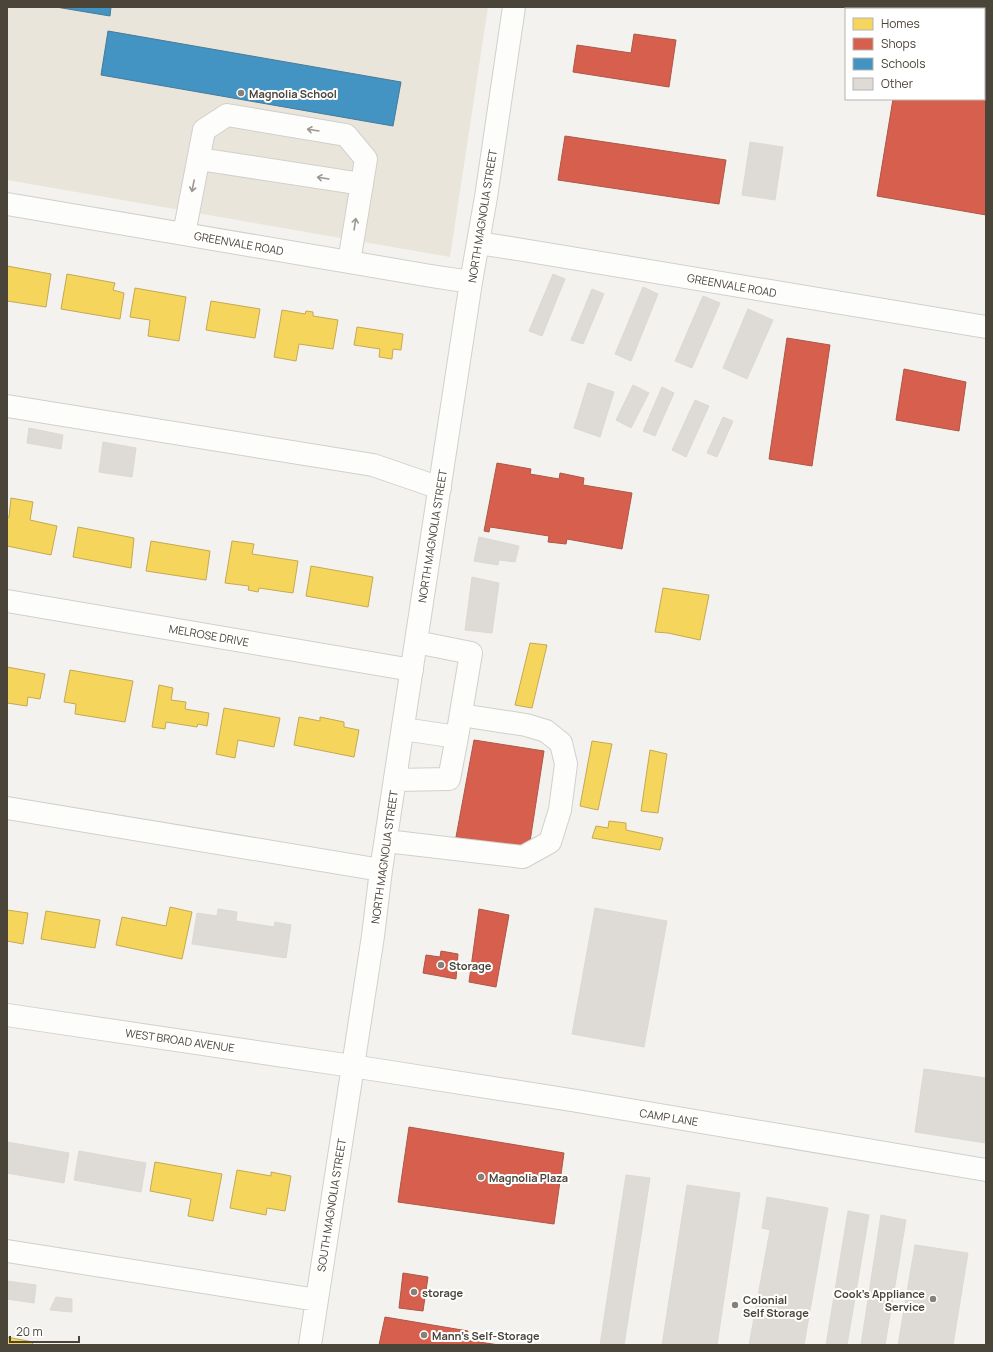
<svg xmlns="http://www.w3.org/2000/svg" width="993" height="1352" viewBox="0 0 993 1352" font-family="Manrope,sans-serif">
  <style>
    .education { fill: #eae5da }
    .homes { fill: #f6d55c; stroke: #c3aa52 }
    .shops { fill: #d6604d; stroke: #ac5847 }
    .schools { fill: #4393c3; stroke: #457b9a }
    .building { fill: #dedbd6; stroke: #dcd9d4 }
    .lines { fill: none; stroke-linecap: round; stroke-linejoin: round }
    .minor-casing { stroke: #d2d0cb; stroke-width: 24 }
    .minor { stroke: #fdfdfc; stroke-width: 22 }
    .oneway { stroke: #9b9791 }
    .poi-dot { fill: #868178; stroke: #fff; stroke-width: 1.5 }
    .labels { text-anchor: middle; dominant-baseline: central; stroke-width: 4; stroke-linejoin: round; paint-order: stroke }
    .poi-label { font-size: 11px; font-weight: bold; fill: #4b4439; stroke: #fff; text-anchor: start }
    .street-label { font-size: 11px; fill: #4b4439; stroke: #fff }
  </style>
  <rect width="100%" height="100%" fill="#f4f2ee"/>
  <path class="education" d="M7 7H488L450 257 7 180Z"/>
  <path class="homes" d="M7 266 51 274 46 307 7 301Z
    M67 274 115 283 113 290 124 293 120 319 61 309Z
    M135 288 186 297 179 341 148 336 150 320 130 317Z
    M211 301 260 309 255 338 206 330Z
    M282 310 305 314 306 311 313 312V316L338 320 333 349 299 344 296 361 274 357Z
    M357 327 403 334 401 350 393 349 392 359 379 357 380 349 354 345Z
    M11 498 33 502 30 520 57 526 51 555 7 546V517H9Z
    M78 527 134 538 131 568 73 557Z
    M151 541 210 551 206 580 146 571Z
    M232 541 254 544 252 554 298 561 293 593 259 588 258 592 248 590 249 586 225 583Z
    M311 566 373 577 368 607 306 596Z
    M663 588 709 595 700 640 668 633 655 632Z
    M530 643 547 645 532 708 515 705Z
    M7 667 45 674 40 699 28 697 27 706 7 703Z
    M70 670 133 681 125 722 75 714 76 704 64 702Z
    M159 685 173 688 171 700 186 702 185 709 209 713 207 726 198 724 197 727 166 722 165 729 152 727Z
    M224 708 280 718 274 747 238 740 235 758 216 754Z
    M299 717 320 721V717L344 722V727L359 730 354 757 294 745Z
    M592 741 612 744 598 810 580 806Z
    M650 750 667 754 658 813 641 811Z
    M609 821 626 823V830L663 838 660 850 592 838 596 826 608 828Z
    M170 907 192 912 182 959 116 945 122 917 166 926Z
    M7 910 28 913 23 944 7 941Z
    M46 911 100 920 95 948 41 939Z
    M155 1162 222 1174 213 1221 188 1216 191 1199 150 1191Z
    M237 1170 271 1176V1172L291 1176 285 1211 267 1208 266 1215 230 1208Z
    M7 1337 33 1342 32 1345H7Z"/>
  <path class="shops" d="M984 20H986V215L877 196 893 99H984Z
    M634 34 676 40 669 87 573 72 577 45 631 53Z
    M565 136 726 160 719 204 558 180Z
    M787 338 830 345 812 466 769 459Z
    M904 369 966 382 959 431 896 420Z
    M497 463 531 469 530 474 559 479 560 473 584 478 583 485 632 493 622 549 567 539 566 544 548 542 549 536 490 527 489 532 484 531Z
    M474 740 544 751 529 848 456 837Z
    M479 909 509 915 496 987 469 982Z
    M441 951 458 954 456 979 423 973 426 955 440 957Z
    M409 1127 564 1153 554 1224 398 1202Z
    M403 1273 428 1277 423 1311 399 1308Z
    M385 1317 468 1331 466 1340 499 1345H379Z"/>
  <path class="schools" d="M56 7H111L110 16Z
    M108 31 401 82 393 126 101 75Z"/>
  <path class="building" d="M750 142 783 147 775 200 742 195Z
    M553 274 565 279 542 336 529 331Z
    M643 287 658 294 631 361 615 354Z
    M592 289 604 294 583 344 571 340Z
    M703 296 720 303 692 368 675 361Z
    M748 309 773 320 747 379 723 368Z
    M588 383 614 392 600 437 574 428Z
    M633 385 649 393 631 428 616 420Z
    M662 387 674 393 655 436 643 431Z
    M695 400 709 406 686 457 672 450Z
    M723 417 733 421 717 457 707 453Z
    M29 428 63 435 61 449 27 443Z
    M103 442 136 448 132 477 99 472Z
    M479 537 519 546 515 562 499 560 498 565 474 561Z
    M472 577 499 583 492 633 465 630Z
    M595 908 667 921 644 1047 572 1034Z
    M218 909 237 912 236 921 274 927 275 922 291 925 286 958 192 944 197 913 217 916Z
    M924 1069 986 1078V1143L915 1132Z
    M7 1142 69 1153 64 1183 7 1173Z
    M79 1151 146 1163 141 1192 74 1180Z
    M626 1175 650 1178 624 1345H600Z
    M687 1185 740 1193 717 1345H662Z
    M767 1197 828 1208 804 1345H749L770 1230 762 1228Z
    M848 1211 869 1215 847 1345H826Z
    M881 1215 906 1220 885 1345H861Z
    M915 1245 968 1253 953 1345H898Z
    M7 1281 36 1285 34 1303 7 1299Z
    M56 1297 72 1299V1312L50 1310Z"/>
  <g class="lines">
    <defs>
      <path id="minor" d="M199 159 362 184
        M7 204 431 276 471 282
        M184 234 204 130 227 115 346 135 366 159 349 262
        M478 243 523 250 986 327
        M7 406 373 465 440 488
        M7 601 412 670
        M403 729 457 737 471 653 416 642
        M395 780 449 779 457 737
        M7 808 381 870
        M386 841 523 857 550 842 560 810 566 764 561 743 546 731 526 725 461 715
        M7 1015 352 1066 571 1100 986 1170
        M7 1251 317 1300
        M310 1345 373 936 381 870 471 282 486 197 514 7"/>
    </defs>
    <use href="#minor" class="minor-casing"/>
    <use href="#minor" class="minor"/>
  </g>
  <defs><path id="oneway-shaft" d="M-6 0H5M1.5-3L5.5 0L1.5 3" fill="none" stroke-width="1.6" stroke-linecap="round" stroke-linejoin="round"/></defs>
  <g class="oneway">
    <use href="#oneway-shaft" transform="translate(313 130) rotate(-171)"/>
    <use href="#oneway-shaft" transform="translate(323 178) rotate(-171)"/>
    <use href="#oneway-shaft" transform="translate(193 186) rotate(101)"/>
    <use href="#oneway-shaft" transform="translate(355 224) rotate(-81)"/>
  </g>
  <g class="poi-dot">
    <circle cx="241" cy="93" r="4"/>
    <circle cx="441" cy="965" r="4"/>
    <circle cx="481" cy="1177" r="4"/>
    <circle cx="414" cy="1292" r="4"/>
    <circle cx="933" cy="1299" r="4"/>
    <circle cx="735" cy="1305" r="4"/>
    <circle cx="424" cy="1335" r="4"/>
  </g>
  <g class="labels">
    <g class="poi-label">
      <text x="249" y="93">Magnolia School</text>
      <text x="449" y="965">Storage</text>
      <text x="489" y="1177">Magnolia Plaza</text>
      <text x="422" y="1292">storage</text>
      <text x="925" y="1293" text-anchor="end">Cook's Appliance<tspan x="925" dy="13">Service</tspan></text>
      <text x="743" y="1299">Colonial<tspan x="743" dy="13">Self Storage</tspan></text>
      <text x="432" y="1335">Mann's Self-Storage</text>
    </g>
    <g class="street-label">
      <text transform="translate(482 216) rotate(-81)">NORTH MAGNOLIA STREET</text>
      <text transform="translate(239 243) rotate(10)">GREENVALE ROAD</text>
      <text transform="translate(732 285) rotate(10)">GREENVALE ROAD</text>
      <text transform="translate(432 536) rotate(-81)">NORTH MAGNOLIA STREET</text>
      <text transform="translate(209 635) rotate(10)">MELROSE DRIVE</text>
      <text transform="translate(384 857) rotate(-82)">NORTH MAGNOLIA STREET</text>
      <text transform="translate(180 1040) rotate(8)">WEST BROAD AVENUE</text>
      <text transform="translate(669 1117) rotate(9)">CAMP LANE</text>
      <text transform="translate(331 1205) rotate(-81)">SOUTH MAGNOLIA STREET</text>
    </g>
  </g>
  <rect width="993" height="1352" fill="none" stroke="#4b4439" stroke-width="16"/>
  <rect x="845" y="8" width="140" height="92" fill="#ffffff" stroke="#b7b4b0"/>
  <rect x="853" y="18" width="20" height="12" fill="#f6d55c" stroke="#b7b4b0"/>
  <text x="881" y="28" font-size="12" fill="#4b4439">Homes</text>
  <rect x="853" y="38" width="20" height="12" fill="#d6604d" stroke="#b7b4b0"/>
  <text x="881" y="48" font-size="12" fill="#4b4439">Shops</text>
  <rect x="853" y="58" width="20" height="12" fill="#4393c3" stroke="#b7b4b0"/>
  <text x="881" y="68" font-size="12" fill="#4b4439">Schools</text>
  <rect x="853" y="78" width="20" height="12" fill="#dedbd6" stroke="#b7b4b0"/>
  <text x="881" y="88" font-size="12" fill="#4b4439">Other</text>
  <path d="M10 1336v6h69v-6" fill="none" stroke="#4b4439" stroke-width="2"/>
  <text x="16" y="1336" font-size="12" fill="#4b4439" stroke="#ffffff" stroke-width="3" paint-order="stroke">20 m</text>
</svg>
